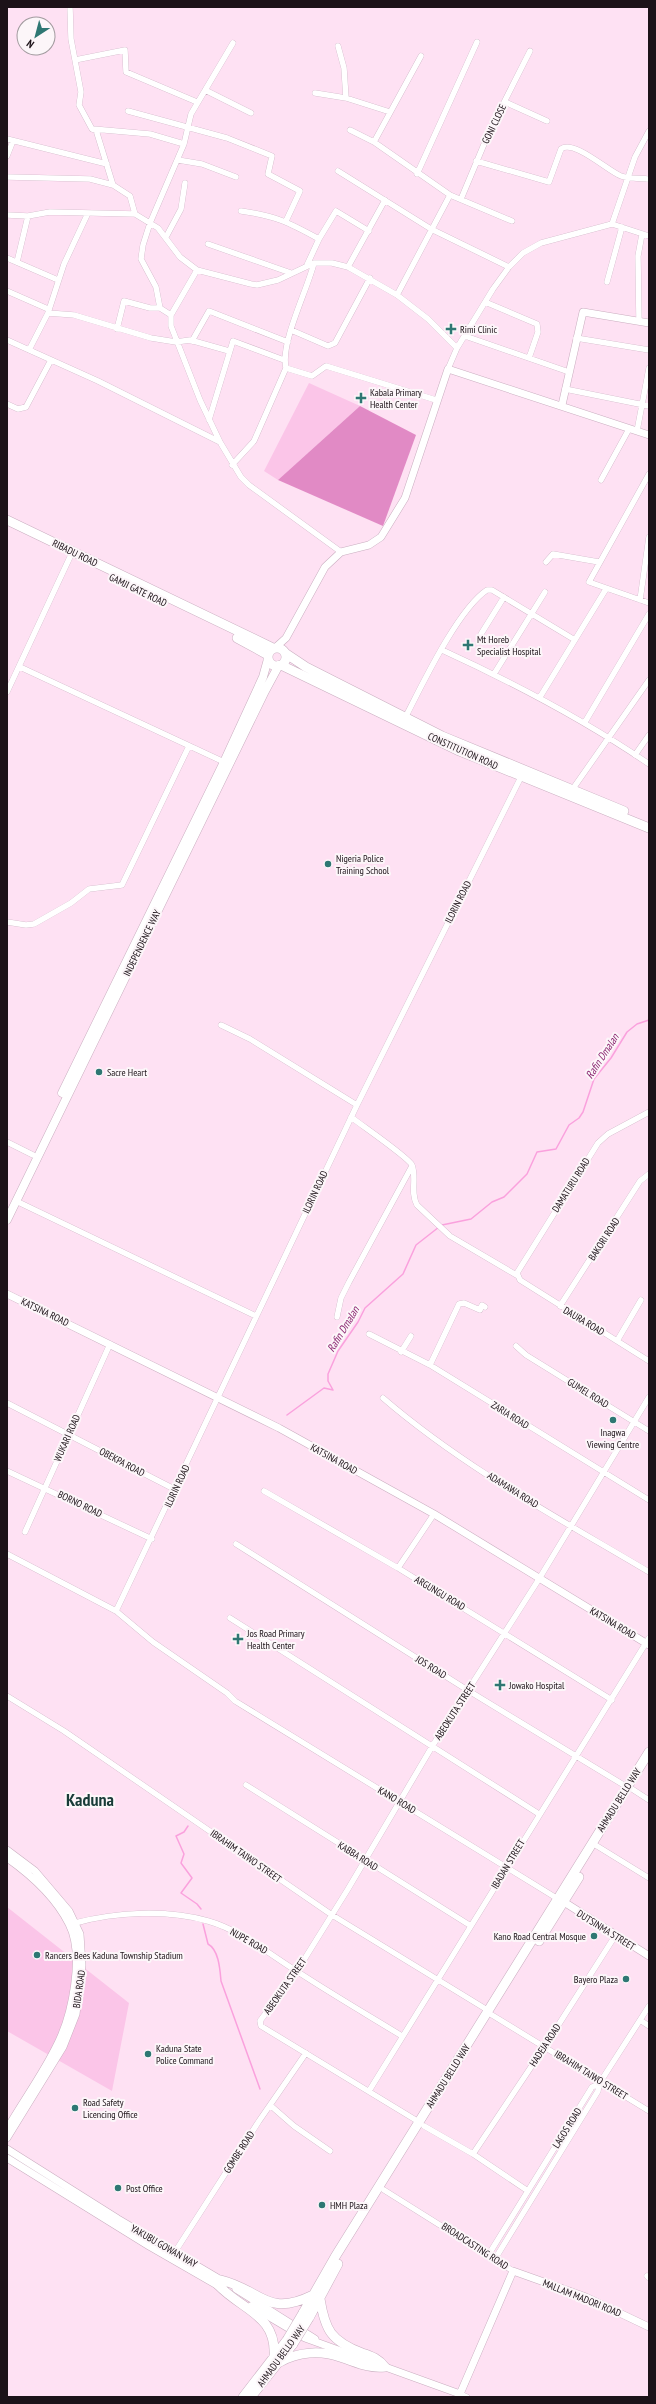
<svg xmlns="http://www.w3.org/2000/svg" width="656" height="2404" viewBox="0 0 656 2404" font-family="'PT Sans Narrow',sans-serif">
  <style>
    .green { fill: #fbc5e8 }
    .forest { fill: #e18ac5 }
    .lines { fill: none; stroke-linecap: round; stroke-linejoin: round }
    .stream { stroke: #faa1dd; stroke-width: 1.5 }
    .minor-casing { stroke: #caaec0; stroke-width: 6 }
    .tertiary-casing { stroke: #caaec0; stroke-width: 8 }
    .secondary-casing { stroke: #caaec0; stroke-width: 9 }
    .primary-casing { stroke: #caaec0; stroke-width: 10 }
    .minor { stroke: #fff; stroke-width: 5.5 }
    .tertiary { stroke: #fff; stroke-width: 7 }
    .secondary { stroke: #fff; stroke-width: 8 }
    .primary { stroke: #fff; stroke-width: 9 }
    .primary-bridge-casing { stroke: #caaec0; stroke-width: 10; stroke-linecap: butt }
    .primary-bridge { stroke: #fff; stroke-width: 9 }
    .poi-dot { fill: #2e7773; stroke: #fcf6f9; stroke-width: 1.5 }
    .labels { text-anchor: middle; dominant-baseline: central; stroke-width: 4; stroke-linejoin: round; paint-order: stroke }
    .street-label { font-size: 10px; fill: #1c1218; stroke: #fcf6f9 }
    .poi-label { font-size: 10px; fill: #1c1218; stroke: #fcf6f9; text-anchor: start }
    .water-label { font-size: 11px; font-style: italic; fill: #8b2671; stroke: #fcf6f9 }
    .town-label { font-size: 18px; font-weight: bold; fill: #183b38; stroke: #fcf6f9 }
  </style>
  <rect width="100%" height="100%" fill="#fee1f3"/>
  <path class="green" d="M309 383 360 406 278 480 264 471Z
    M7 1907 129 2003 112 2091 7 2031Z"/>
  <path class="forest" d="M360 406 416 435 383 526 278 480Z"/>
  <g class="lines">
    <path class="stream" d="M442 1225 471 1219 492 1202 504 1197 527 1174 537 1152 556 1149 569 1125 579 1118 583 1112 594 1079 611 1058 627 1032 637 1024 649 1020
      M287 1415 324 1388 333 1390 328 1381V1374L338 1351 358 1322 365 1308 403 1274 416 1245 439 1227
      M188 1826 184 1832 176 1836 184 1854 181 1863 192 1878 181 1893 197 1904 201 1909
      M203 1924 208 1944C219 1950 220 1970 221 1981L260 2089"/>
    <defs>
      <path id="minor" d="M70 7 71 39 81 92 79 105 92 129 96 130 113 185
        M338 46 344 68 346 98
        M75 60 125 50 126 72 197 102
        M205 90 251 113
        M315 93 346 98 390 112
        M505 102 547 121
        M128 111 227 138 272 156 268 174 300 191 286 221
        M93 129 150 134 184 144
        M350 130 374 142 450 195 512 221
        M7 139 107 164
        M374 142 421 56
        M7 156 13 141
        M178 160 202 164 236 177
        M476 161 549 182 561 149C574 139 609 172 621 176 629 179 641 178 649 179
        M338 171 431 229 509 267
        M417 174 477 42
        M7 177 90 179 113 185 130 196 135 214 158 228 180 257 197 270 251 284 257 285 278 280 314 263H332L348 267 397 295 428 319 457 348
        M461 199 490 130 530 51
        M241 211C276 216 288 222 319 239
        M7 215 28 216 50 212 135 214
        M612 224 635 157 649 131
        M166 237 181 209 185 183
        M208 244 291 273
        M7 258 58 280
        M17 262 28 216
        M307 265 319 239 336 211 369 231
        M348 267 385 200
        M197 270 171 315V326L200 400 220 442 241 477 249 485 341 552
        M607 282 622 227
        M7 291 48 309
        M397 295 450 195
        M485 302 537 324 538 332 529 358
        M48 313 74 315 151 338 176 342 190 340 229 351
        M171 315 160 308 156 287 141 259 143 245 150 223 184 144 191 114 233 43
        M639 321 638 256 642 234
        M117 329 124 301 150 308H160
        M291 330 328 346 335 343 370 278
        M465 336 569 372
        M576 338 649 350
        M7 340 98 381 220 442
        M192 341 209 311 288 342
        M29 350 48 313 64 264 88 213
        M286 368 312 376 326 366 436 400
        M448 369 457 348 493 289 509 267 523 253 541 243 612 224 649 236
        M565 389 649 406
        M7 404 18 409 26 407 51 360
        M209 420 233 341 284 360
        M637 431 649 368
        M232 465 254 441 286 368C280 343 307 291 314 263
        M649 474 589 582 649 603
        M601 480 629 429
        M546 562 553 554 599 562
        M640 600 649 537
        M481 634 504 597
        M442 650C514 683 583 719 649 764
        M20 667 224 762
        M494 674 545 592
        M7 692 70 557
        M540 697 606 589
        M405 718C422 685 458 609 487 590H492L575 640
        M585 722 649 614
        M635 755 649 735
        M572 790 649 680
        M7 922 26 925 34 924 71 903 89 889 122 885 189 746
        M221 1025 250 1039 357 1105
        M649 1112 608 1134 598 1143 517 1273 520 1280 649 1361
        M351 1117C361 1125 408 1157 412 1165 417 1178 410 1193 417 1205L450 1236 518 1276
        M7 1142 33 1155
        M16 1201 256 1316
        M560 1306 640 1181 649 1174
        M337 1317 341 1298 349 1282 412 1166
        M369 1334 430 1365 649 1500
        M617 1341 641 1300
        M516 1346 526 1355 649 1431
        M401 1352 411 1336
        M430 1365 459 1304 464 1303 480 1310 482 1305 485 1307
        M383 1398C463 1467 558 1518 649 1572
        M7 1403 176 1490
        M7 1471 152 1539
        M264 1491 398 1568 612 1700
        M25 1532 110 1344
        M236 1544 469 1691 627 1787
        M7 1554 116 1611 153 1642 227 1693 235 1701 558 1899
        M398 1568 434 1514
        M116 1611 357 1105 521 777
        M230 1618 539 1814
        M7 1696 64 1731 332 1915 489 2011
        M246 1785 471 1926
        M632 1789 649 1800
        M597 1846 649 1878
        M75 1923C116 1912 167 1909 208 1921 240 1930 268 1953 295 1970 330 1993 366 2014 402 2036
        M492 2015 649 2111
        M640 2020 649 2026
        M369 2091 649 1638
        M270 2105 294 2126 330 2151
        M419 2122 261 2026 260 2021 297 1971 348 1889 433 1745 539 1579 649 1397
        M424 2126 473 2154 528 2191
        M473 2154 545 2046 615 1936
        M384 2190 513 2271
        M489 2254 592 2087 599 2084 649 2006
        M173 2255 259 2121 306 2053
        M495 2259 598 2091 599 2084
        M647 2276 649 2278
        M460 2394 467 2397"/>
      <path id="tertiary" d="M562 405 583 312 649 323
        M276 647 286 638 325 567 341 552 369 545 381 537 405 498 448 369 649 435
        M7 1294 279 1428 434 1514 649 1645
        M7 1850 35 1871 69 1911 80 1934 82 1965 76 2014 63 2047 7 2138
        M7 1858C31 1875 56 1898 69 1924 85 1955 72 2016 57 2045 43 2074 23 2101 7 2129
        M564 1902 649 1956
        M7 2149 118 2219 226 2283
        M7 2158 149 2246 222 2288
        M236 2289 315 2339
        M251 2306 305 2338 460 2394 513 2271 586 2297 649 2327"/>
      <path id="secondary" d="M62 1093 224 762 263 677 268 659
        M7 1220 265 691 279 665"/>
      <path id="primary" d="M7 520 273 648
        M237 638 268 655
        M268 657a9 9 0 1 1 18 0a9 9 0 1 1-18 0Z
        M285 653 306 667 442 736 624 811
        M281 665 457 750 649 828
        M539 1941 579 1877
        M221 2280C262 2290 266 2318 313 2295
        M218 2285C243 2311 277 2315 274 2357
        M320 2299C325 2330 331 2341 362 2353 372 2356 379 2359 385 2367
        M303 2313 335 2257 649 1752
        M309 2318 338 2264
        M280 2362C298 2352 320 2350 340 2357 356 2362 369 2369 385 2367
        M243 2397 287 2340
        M251 2397 293 2344"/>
    </defs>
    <use href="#minor" class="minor-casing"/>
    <use href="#tertiary" class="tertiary-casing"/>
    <use href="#secondary" class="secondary-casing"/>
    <use href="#primary" class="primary-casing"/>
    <use href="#minor" class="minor"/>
    <use href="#tertiary" class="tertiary"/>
    <use href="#secondary" class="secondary"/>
    <use href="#primary" class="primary"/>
    <defs>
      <path id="primary-bridge" d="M287 2340 303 2313
        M293 2344 309 2318"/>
    </defs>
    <use href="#primary-bridge" class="primary-bridge-casing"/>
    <use href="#primary-bridge" class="primary-bridge"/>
  </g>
  <g class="poi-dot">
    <path d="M449 323h4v4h4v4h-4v4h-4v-4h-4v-4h4z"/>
    <path d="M359 392h4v4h4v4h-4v4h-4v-4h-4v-4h4z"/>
    <path d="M466 639h4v4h4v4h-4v4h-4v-4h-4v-4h4z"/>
    <circle cx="328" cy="864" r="4"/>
    <circle cx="99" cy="1072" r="4"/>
    <circle cx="613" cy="1420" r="4"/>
    <path d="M236 1633h4v4h4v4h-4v4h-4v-4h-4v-4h4z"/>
    <path d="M498 1679h4v4h4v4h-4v4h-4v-4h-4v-4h4z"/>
    <circle cx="594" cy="1936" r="4"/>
    <circle cx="37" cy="1955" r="4"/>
    <circle cx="626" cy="1979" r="4"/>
    <circle cx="148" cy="2054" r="4"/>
    <circle cx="75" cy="2108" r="4"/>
    <circle cx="118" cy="2188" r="4"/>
    <circle cx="322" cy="2205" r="4"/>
  </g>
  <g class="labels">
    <g class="street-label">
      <text transform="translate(494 124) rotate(-64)">GONI CLOSE</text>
      <text transform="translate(75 553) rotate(26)">RIBADU ROAD</text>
      <text transform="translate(138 590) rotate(26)">GAMJI GATE ROAD</text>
      <text transform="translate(463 751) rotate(24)">CONSTITUTION ROAD</text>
      <text transform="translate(458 902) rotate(-63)">ILORIN ROAD</text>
      <text transform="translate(142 943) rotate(-64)">INDEPENDENCE WAY</text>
      <text transform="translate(571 1185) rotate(-58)">DAMATURU ROAD</text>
      <text transform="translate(315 1192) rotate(-65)">ILORIN ROAD</text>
      <text transform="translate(604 1239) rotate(-57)">BAKORI ROAD</text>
      <text transform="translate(45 1312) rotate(26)">KATSINA ROAD</text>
      <text transform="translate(584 1321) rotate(31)">DAURA ROAD</text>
      <text transform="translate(588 1393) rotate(32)">GUMEL ROAD</text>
      <text transform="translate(510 1415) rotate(32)">ZARIA ROAD</text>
      <text transform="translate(67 1438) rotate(-66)">WUKARI ROAD</text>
      <text transform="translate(334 1459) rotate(29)">KATSINA ROAD</text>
      <text transform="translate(122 1462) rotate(28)">OBEKPA ROAD</text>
      <text transform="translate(177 1486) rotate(-65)">ILORIN ROAD</text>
      <text transform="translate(513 1490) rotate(32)">ADAMAWA ROAD</text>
      <text transform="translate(80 1504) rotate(26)">BORNO ROAD</text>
      <text transform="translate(440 1593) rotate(31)">ARGUNGU ROAD</text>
      <text transform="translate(613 1623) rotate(31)">KATSINA ROAD</text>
      <text transform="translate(431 1667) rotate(32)">JOS ROAD</text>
      <text transform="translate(455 1711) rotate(-57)">ABEOKUTA STREET</text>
      <text transform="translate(397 1800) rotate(31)">KANO ROAD</text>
      <text transform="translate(619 1800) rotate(-58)">AHMADU BELLO WAY</text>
      <text transform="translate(246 1856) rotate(35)">IBRAHIM TAIWO STREET</text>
      <text transform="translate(358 1856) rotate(32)">KABBA ROAD</text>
      <text transform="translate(508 1864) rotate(-59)">IBADAN STREET</text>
      <text transform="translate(606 1930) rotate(32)">DUTSINMA STREET</text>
      <text transform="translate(249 1941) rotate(30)">NUPE ROAD</text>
      <text transform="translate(285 1986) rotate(-55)">ABEOKUTA STREET</text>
      <text transform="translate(79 1989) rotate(-82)">BIDA ROAD</text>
      <text transform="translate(545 2045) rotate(-57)">HADEJA ROAD</text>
      <text transform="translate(591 2075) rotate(32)">IBRAHIM TAIWO STREET</text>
      <text transform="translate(448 2076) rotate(-58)">AHMADU BELLO WAY</text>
      <text transform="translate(567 2128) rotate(-58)">LAGOS ROAD</text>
      <text transform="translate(239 2152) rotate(-57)">GOMBE ROAD</text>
      <text transform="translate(164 2246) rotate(30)">YAKUBU GOWAN WAY</text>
      <text transform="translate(475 2246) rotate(33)">BROADCASTING ROAD</text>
      <text transform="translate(582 2298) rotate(22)">MALLAM MADORI ROAD</text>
      <text transform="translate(281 2356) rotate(-54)">AHMADU BELLO WAY</text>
    </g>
    <g class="poi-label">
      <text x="460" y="329">Rimi Clinic</text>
      <text x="370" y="392">Kabala Primary<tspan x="370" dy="12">Health Center</tspan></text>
      <text x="477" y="639">Mt Horeb<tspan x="477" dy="12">Specialist Hospital</tspan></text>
      <text x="336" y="858">Nigeria Police<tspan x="336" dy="12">Training School</tspan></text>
      <text x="107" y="1072">Sacre Heart</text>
      <text x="613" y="1432" text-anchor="middle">Inagwa<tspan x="613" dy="12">Viewing Centre</tspan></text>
      <text x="247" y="1633">Jos Road Primary<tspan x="247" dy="12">Health Center</tspan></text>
      <text x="509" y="1685">Jowako Hospital</text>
      <text x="586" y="1936" text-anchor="end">Kano Road Central Mosque</text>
      <text x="45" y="1955">Rancers Bees Kaduna Township Stadium</text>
      <text x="618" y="1979" text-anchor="end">Bayero Plaza</text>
      <text x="156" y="2048">Kaduna State<tspan x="156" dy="12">Police Command</tspan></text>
      <text x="83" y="2102">Road Safety<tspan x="83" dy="12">Licencing Office</tspan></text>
      <text x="126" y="2188">Post Office</text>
      <text x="330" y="2205">HMH Plaza</text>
    </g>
    <g class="water-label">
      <text transform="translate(602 1056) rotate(-57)">Rafin Dmalan</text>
      <text transform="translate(343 1329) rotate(-59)">Rafin Dmalan</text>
    </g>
    <g class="town-label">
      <text x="90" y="1799">Kaduna</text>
    </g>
  </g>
  <rect width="656" height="2404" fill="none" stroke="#1c1218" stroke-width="16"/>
  <g transform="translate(36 36) rotate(216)"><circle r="19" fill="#fcf6f9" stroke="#a29b9f"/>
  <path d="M0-3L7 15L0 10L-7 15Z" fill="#2e7773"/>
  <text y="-6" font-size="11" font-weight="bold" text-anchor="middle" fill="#1c1218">N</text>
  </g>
</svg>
